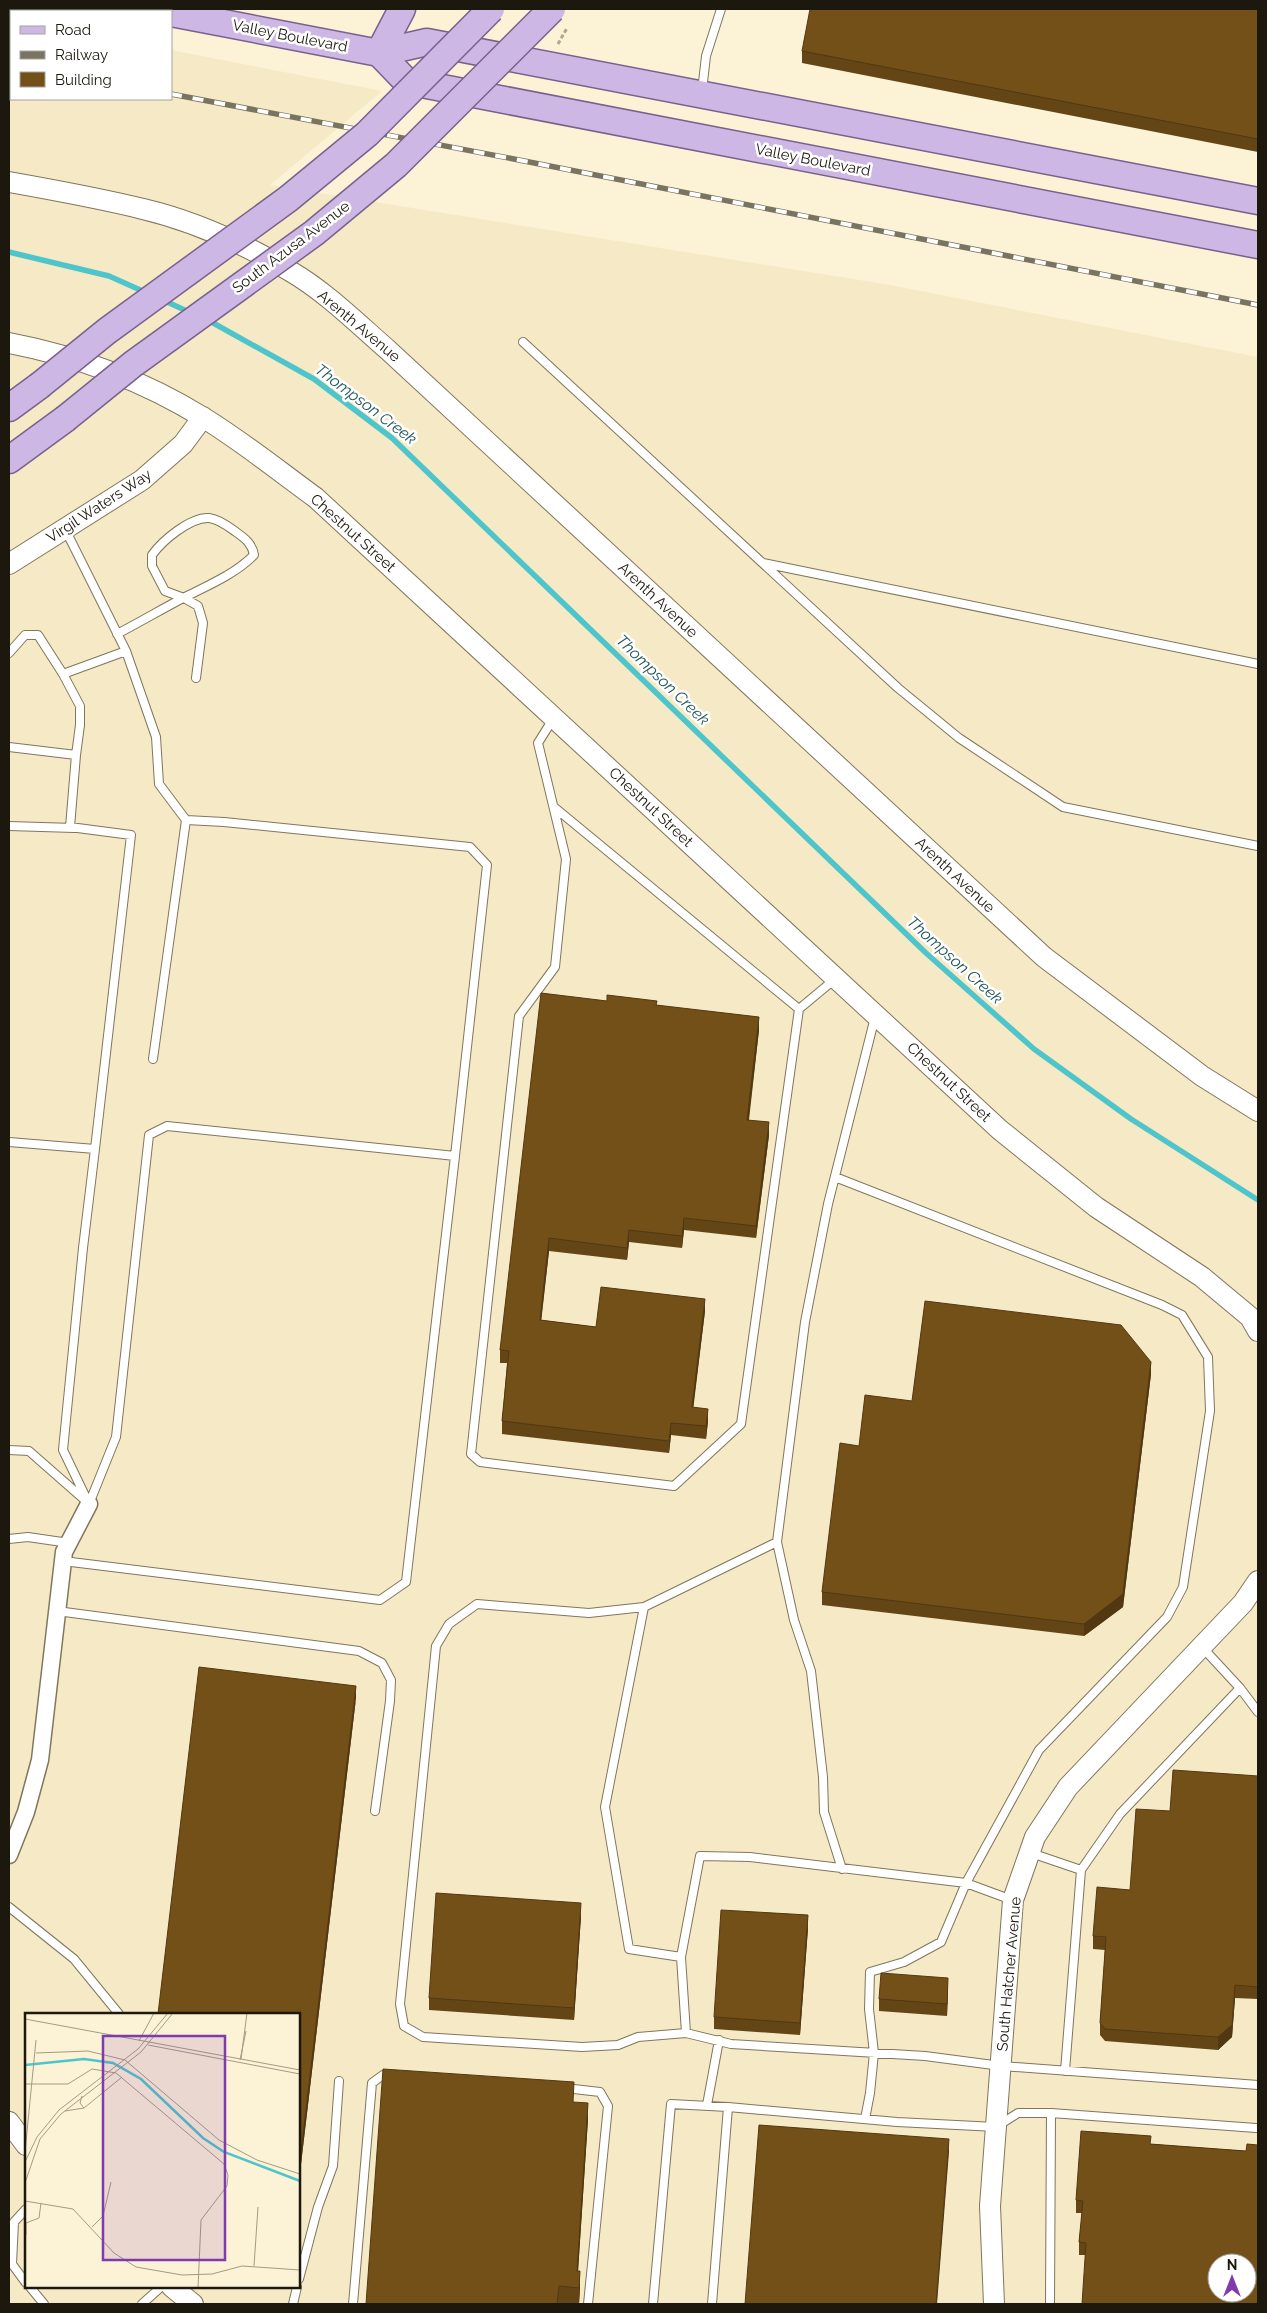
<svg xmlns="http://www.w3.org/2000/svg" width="1267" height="2313" viewBox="0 0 1267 2313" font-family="Raleway,sans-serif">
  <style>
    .built { fill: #f6e9c5; fill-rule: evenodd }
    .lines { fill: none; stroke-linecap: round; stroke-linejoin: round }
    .stream { stroke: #4ec4cb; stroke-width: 5.5 }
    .service-casing { stroke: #7f765d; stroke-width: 10 }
    .minor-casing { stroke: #7f765d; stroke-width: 19 }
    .tertiary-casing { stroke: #7f765d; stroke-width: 22 }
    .primary-casing { stroke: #7a608d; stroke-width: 29 }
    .path { stroke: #aea690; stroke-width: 3; stroke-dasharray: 4 2.5; stroke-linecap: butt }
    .service { stroke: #fff; stroke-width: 8 }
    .minor { stroke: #fff; stroke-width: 16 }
    .tertiary { stroke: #fff; stroke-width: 20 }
    .primary { stroke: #cdb7e4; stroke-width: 26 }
    .rail-casing { stroke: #797361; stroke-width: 5.5 }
    .rail { stroke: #fff; stroke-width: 4; stroke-dasharray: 11; stroke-linecap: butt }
    .primary-bridge-casing { stroke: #7a608d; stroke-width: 29; stroke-linecap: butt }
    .primary-bridge { stroke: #cdb7e4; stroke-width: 26 }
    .wall { fill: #644516 }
    .shaded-wall { fill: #513812 }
    .building { fill: #745019; stroke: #513812; fill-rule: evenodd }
    .labels { text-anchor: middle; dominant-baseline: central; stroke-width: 5; stroke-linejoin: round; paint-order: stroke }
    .street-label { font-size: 15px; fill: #1c180e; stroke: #fff }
    .water-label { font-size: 16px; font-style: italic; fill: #235659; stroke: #fff }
    .inset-river { fill: none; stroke: #4ec4cb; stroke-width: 2.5 }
    .inset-road { fill: none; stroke: #a29b86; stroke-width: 1 }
    .view { fill: #7f3aae; fill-opacity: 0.15; stroke: #7f3aae; stroke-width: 2.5 }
    .inset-edge { fill: none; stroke: #1c180e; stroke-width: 2.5 }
  </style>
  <rect width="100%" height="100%" fill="#fcf2d6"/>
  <path class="built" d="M9 18H11V99H171V50L382 91 270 185 890 285 1258 357V2304H9ZM26 2014H299V2287H26ZM1217 2263H1247V2293H1217Z"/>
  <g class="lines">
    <path class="stream" d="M9 252 109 276 147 293
      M163 300 191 313
      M206 319 314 379 392 438 926 953 1034 1049 1131 1119 1258 1200"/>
    <defs>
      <path id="service" d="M702 91 706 56 721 9
        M523 342 898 688 959 738 1063 807 1258 846
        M763 563 1258 664
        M117 634C140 622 162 609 185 597 209 585 235 574 254 555 252 544 246 539 236 532 229 527 219 519 209 518 190 517 162 541 152 555V566L165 591 184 598 198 606 203 623 196 678
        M9 653 25 635H38L63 674 126 651 65 529
        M63 674 80 706V725L76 755
        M553 719 538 743 566 859 555 967 519 1016 471 1454 480 1462 674 1486 741 1424 799 1009 835 979
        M9 747 76 755 70 827 131 835 95 1149 9 1142
        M554 807 799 1009
        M9 826 74 828
        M153 1059 186 820
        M835 1177 1162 1305 1182 1315 1208 1357 1210 1411 1183 1587 1167 1617 1039 1750 966 1883 941 1942 904 1962 870 1972 869 2009 874 2053 870 2093 865 2119
        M9 1450 29 1451 86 1501
        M89 1504 116 1437 149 1135 167 1126 455 1156 487 865 470 847 224 822 186 820 159 784 156 737 126 651
        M89 1504 63 1450 83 1248 95 1149
        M9 1539 28 1537 69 1543
        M777 1542 644 1607 605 1807 629 1949 681 1957 700 1856 750 1857 966 1883 1012 1900
        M63 1561 380 1600 406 1582 455 1156
        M644 1607 589 1613 477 1604 449 1624 436 1646 400 2004 404 2026 423 2037 582 2047 618 2045 638 2037 686 2033
        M57 1611 359 1651 382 1663 391 1680 390 1701 375 1811
        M1202 1647 1240 1688
        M1031 1853 1081 1870
        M842 1869 824 1812 823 1777 811 1671 794 1620 777 1542 805 1322 828 1204 875 1017
        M9 1907 74 1959 119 2014
        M681 1957 686 2033 731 2044 925 2056 1001 2066 1258 2085
        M1065 2071 1081 1870 1120 1814 1240 1688 1258 1712
        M565 2088 600 2092 608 2106 588 2304
        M707 2105 719 2040
        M26 2209 14 2222 12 2264 26 2283
        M299 2279 318 2207 333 2166 339 2081
        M30 2287 44 2304
        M142 2304 161 2287
        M293 2304 297 2287
        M353 2304 372 2083 383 2075 392 2076
        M653 2304 671 2104 728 2107
        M712 2304 728 2107 897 2122 996 2127 1018 2113H1051
        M1050 2304 1051 2113 1256 2128"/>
      <path id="minor" d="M9 1855 26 1812 40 1760 64 1552 89 1504"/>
      <path id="tertiary" d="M9 182C54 190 99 198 143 209 194 221 246 245 290 271 326 292 357 323 388 350L1044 957 1202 1076 1258 1111
        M9 343C77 356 144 381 204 418 243 442 279 471 316 498L1000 1130 1096 1207 1202 1277 1250 1317 1258 1331
        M9 564 142 480 183 444 203 417
        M9 2122 26 2145
        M172 2287 193 2304
        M994 2304 990 2206 1013 1900 1035 1837 1068 1787 1243 1603 1258 1581"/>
      <path id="primary" d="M171 13 379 53 427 42 1258 201
        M379 53 406 81 1258 245
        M379 53 402 9
        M9 408 39 386
        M9 460 65 419"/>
    </defs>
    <use href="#service" class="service-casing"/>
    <use href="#minor" class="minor-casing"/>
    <use href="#tertiary" class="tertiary-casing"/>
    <use href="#primary" class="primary-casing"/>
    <path class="path" d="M558 44 567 28"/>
    <use href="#service" class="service"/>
    <use href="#minor" class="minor"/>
    <use href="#tertiary" class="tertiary"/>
    <use href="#primary" class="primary"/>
    <defs>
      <path id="rail" d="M9 63H11
        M171 94 519 160 1258 305"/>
    </defs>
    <use href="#rail" class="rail-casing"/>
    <use href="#rail" class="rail"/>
    <defs>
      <path id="primary-bridge" d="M39 386 107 331 288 199 367 134 491 9
        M65 419 133 364 314 233 396 165 552 9"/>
    </defs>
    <use href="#primary-bridge" class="primary-bridge-casing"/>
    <use href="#primary-bridge" class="primary-bridge"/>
  </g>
  <path class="wall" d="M1258 9V152L802 63V51Z
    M607 1001 657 1005 759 1030 749 1120 769 1135 756 1238 684 1230 682 1248 629 1242 627 1260 549 1251 541 1320 596 1327 705 1311 693 1407 708 1421 706 1439 671 1435 669 1453 502 1434V1421L507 1363H500V1350Z
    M1151 1374 1123 1607 1084 1636 822 1605V1592L859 1446 912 1401Z
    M356 1698 301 2164H299V2014Z
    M1258 1776V1999L1235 1998 1232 2037 1218 2050 1105 2041 1100 2035V2023L1105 1950 1093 1949V1936L1130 1890Z
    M581 1916 574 2020 429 2010V1998Z
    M808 1928 800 2035 714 2029V2017Z
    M948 1990 947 2016 879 2011V1999Z
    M574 2102 588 2119 578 2271 580 2287 579 2304 559 2303 366 2304Z
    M1151 2144 1246 2151 1085 2255H1079V2242L1082 2213H1076V2200Z"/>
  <path class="shaded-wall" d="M759 1017V1030L747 1132V1120Z
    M769 1122V1135L756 1238V1226Z
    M684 1218V1230L682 1248V1236Z
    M629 1230V1242L627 1260V1248Z
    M549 1238V1251L540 1332V1320Z
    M705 1299V1311L692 1419V1407Z
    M1151 1362V1374L1123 1607 1084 1636V1624Z
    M708 1409V1421L706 1439V1426Z
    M671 1423V1435L669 1453V1441Z
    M356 1686V1698L301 2164V2152Z
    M581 1903V1916L574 2020V2008Z
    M808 1915V1928L800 2035V2023Z
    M948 1978V1990L947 2016V2004Z
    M1235 1985V1998L1232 2037 1218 2050V2037Z
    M588 2103V2119L577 2287V2271Z
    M949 2139V2152L937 2304H936Z
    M580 2271V2287L579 2304V2288Z"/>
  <path class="building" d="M810 9H1258V139L802 51Z
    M541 993 607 1001V995L657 1001 656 1005 759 1017 747 1120 769 1122 756 1226 684 1218 682 1236 629 1230 627 1248 549 1238 540 1320 596 1327 601 1287 705 1299 692 1407 708 1409 706 1426 671 1423 669 1441 502 1421 509 1351 500 1350Z
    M925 1301 1121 1325 1151 1362 1123 1594 1084 1624 822 1592 840 1443 859 1446 865 1395 912 1401Z
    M199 1667 356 1686 301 2152 299 2151V2014H158Z
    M1173 1770 1258 1776V1987L1235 1985 1232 2025 1218 2037 1105 2029 1100 2023 1106 1937 1093 1936 1097 1887 1130 1890 1136 1809 1170 1811Z
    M436 1893 581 1903 574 2008 429 1998Z
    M721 1910 808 1915 800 2023 714 2017Z
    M881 1973 948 1978 947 2004 879 1999Z
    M383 2069 574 2082 573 2102 588 2103 577 2271H580L579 2288 559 2286 557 2304H366Z
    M759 2125 949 2139 936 2304H745Z
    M1081 2131 1151 2136 1150 2144 1246 2151 1247 2144 1258 2145V2304H1082L1086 2243 1079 2242 1083 2201 1076 2200ZM1217 2263H1247V2293H1217Z"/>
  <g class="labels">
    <g class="street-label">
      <text transform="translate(290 36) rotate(11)">Valley Boulevard</text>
      <text transform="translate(813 160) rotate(11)">Valley Boulevard</text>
      <text transform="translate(291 247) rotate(-37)">South Azusa Avenue</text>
      <text transform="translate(359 326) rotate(40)">Arenth Avenue</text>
      <text transform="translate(99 506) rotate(-33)">Virgil Waters Way</text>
      <text transform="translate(353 533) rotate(42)">Chestnut Street</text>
      <text transform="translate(658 600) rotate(43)">Arenth Avenue</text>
      <text transform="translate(651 807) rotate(43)">Chestnut Street</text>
      <text transform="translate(955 875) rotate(43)">Arenth Avenue</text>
      <text transform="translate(949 1082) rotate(43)">Chestnut Street</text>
      <text transform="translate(1009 1974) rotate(-85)">South Hatcher Avenue</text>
    </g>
    <g class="water-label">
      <text transform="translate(366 404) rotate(37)">Thompson Creek</text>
      <text transform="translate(663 680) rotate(44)">Thompson Creek</text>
      <text transform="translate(955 960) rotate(42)">Thompson Creek</text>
    </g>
  </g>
  <g transform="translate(25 2013)">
    <rect width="275" height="275" fill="#fcf2d6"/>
    <path class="inset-river" d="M0 52 59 46 88 50 116 66 178 125 199 139 275 168"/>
    <path class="inset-road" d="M0 6 275 57M114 28 129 0M123 32 275 61M11 40 63 38 100 47 194 127 232 147 275 161M216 46 222 0M215 47 221 18M0 71H43L67 56 91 60 199 151 203 162 202 173 176 207 173 275M59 95 97 64M40 98 59 95 55 90 57 83M0 139 11 27M0 149 12 124 34 97 113 36 143 0M0 170 15 126 36 101 116 39 148 0M0 188 48 196 89 240 111 254 157 262 187 261 217 253 275 257M67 214 78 203 86 169M1 222V210L14 205 16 190M229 253 233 194"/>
    <path class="view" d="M78 23H200V247H78Z"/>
    <rect width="275" height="275" class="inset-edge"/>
  </g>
  <rect width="1267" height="2313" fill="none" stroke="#1c180e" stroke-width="20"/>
  <rect x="10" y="10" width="162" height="90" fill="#ffffff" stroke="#a4a39f"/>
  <rect x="20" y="26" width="25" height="8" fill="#cdb7e4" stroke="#a4a39f"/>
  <text x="55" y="35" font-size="15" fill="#1c180e">Road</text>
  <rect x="20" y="51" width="25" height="8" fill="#797361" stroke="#a4a39f"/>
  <text x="55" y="60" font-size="15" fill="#1c180e">Railway</text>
  <rect x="20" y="72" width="25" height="15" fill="#745019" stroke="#a4a39f"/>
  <text x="55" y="85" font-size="15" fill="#1c180e">Building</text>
  <g transform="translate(1232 2278)"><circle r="24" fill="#ffffff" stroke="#a4a39f"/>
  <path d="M0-4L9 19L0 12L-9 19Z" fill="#7f3aae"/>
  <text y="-8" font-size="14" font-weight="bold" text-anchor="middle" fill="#1c180e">N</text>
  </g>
</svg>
